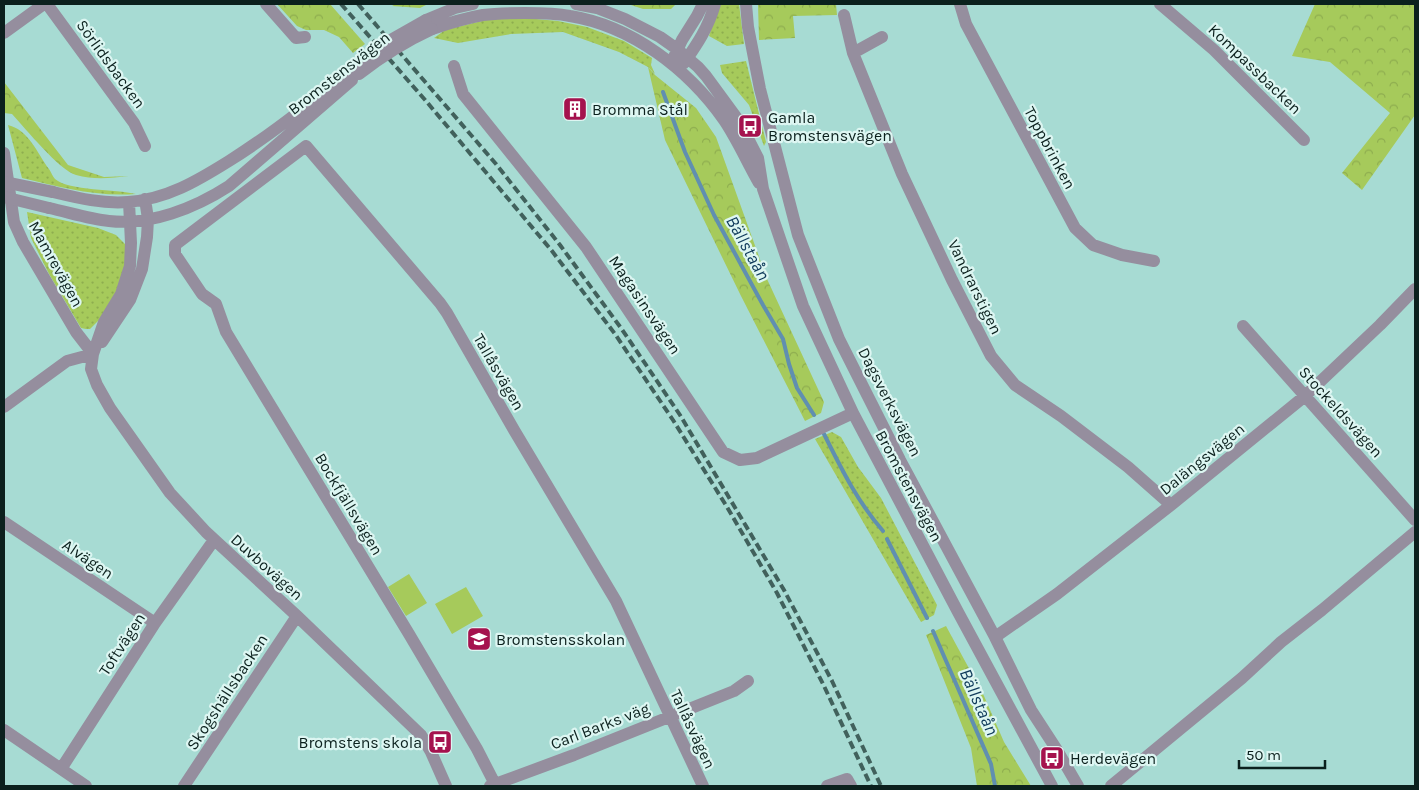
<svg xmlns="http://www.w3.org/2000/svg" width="1419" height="790" viewBox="0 0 1419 790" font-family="Karla,sans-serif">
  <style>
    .grass { fill: url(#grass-dots) }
    .forest { fill: url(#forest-crowns) }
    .garden { fill: #a6ca5b }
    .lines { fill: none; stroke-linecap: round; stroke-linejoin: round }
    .stream { stroke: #608fb0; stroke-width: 4 }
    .minor { stroke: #958e9e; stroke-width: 12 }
    .rail { stroke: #41615c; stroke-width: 4; stroke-dasharray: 8 4; stroke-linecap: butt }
    .minor-bridge { stroke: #958e9e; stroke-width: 12 }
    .labels { text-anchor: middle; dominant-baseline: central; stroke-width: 4.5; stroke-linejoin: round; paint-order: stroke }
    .street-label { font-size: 16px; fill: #0b201d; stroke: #ddf6f2 }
    .poi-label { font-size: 16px; fill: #0b201d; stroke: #ddf6f2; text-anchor: start }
    .water-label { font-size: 18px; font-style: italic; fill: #0f3a5a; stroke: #ddf6f2 }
  </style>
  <defs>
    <pattern id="grass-dots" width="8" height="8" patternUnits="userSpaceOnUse" patternTransform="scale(1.25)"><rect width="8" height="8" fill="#a6ca5b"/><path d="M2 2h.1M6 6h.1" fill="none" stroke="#8ead4f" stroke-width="1.8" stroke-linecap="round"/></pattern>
    <pattern id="forest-crowns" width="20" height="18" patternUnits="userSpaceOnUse" patternTransform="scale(1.25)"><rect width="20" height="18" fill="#a6ca5b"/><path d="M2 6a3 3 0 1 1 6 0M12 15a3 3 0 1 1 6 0" fill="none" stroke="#8ead4f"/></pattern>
  </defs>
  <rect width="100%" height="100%" fill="#a7dbd3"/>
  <path class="grass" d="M719 4H739L744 44 727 46 709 36Z
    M525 18 558 21 587 27 624 41 652 58 651 65 655 74 648 67 619 52 563 32 511 34 458 43 434 38 445 30 490 19Z
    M746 61 766 142 764 146 749 105 722 73 720 65Z
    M8 125C29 130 37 153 49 169 51 172 53 177 55 179 69 191 116 189 136 194 95 197 61 187 22 178Z
    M27 212 98 228 116 235 125 244 127 256 120 286 106 313 90 329H86L81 328 49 274 31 238Z
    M832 432 841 437 858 467 881 498 937 605 934 615 921 622 815 439Z"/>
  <path class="forest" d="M277 4H330L365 44 353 53 339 37 324 30H306L297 26Z
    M396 4H428L420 8 392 6Z
    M628 4H676L671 9H643Z
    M758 4H836L837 15 793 16 795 38 759 40Z
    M1315 4H1415V115L1362 190 1342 173 1390 113 1330 62 1292 56Z
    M648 67 655 75 696 108 716 137 767 279 824 402 821 413 805 421 741 296 665 140Z
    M4 82 68 165 104 177 129 176C111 178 94 180 76 175 60 171 25 128 12 114L4 113Z
    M946 626 984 696 1004 742 1031 786H977L971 748 926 635Z"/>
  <path class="garden" d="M409 574 427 603 406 616 388 587Z
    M466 587 483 616 452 634 435 604Z"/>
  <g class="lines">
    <path class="stream" d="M663 92 685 152 714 215 763 305 783 339 789 364 797 388 814 415
      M824 434C842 470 857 501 883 531
      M887 539 927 618
      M933 631 991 764 995 786"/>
    <path class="minor" d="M47 4 134 123 145 146
      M266 4 296 38 305 37
      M576 4 597 8 625 19 660 37 677 49 698 67 706 76 739 121 758 158 763 189 803 306 853 413 958 612 1052 786
      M746 4 748 27 760 89 798 235 839 339 900 460 995 637 1031 710 1057 750 1078 786
      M960 4 966 24 1075 228 1093 245 1122 255 1154 261
      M1160 4 1214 50 1304 140
      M844 15 853 53 902 174 952 280 991 356 1015 385 1061 416 1128 467 1171 505
      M426 20 455 8 473 4
      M432 29C449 23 466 18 483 15 497 13 511 13 525 13 540 13 555 13 570 16 632 26 688 69 724 120 737 139 747 162 759 183
      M4 33 44 4
      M853 53 882 37
      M674 57 682 40 697 16 703 4
      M684 63C698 43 708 28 715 4
      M454 66 463 94 586 247 723 452 740 460 757 458 853 413
      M4 153 14 222 23 242 76 332 93 354
      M53 192C78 198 102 204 128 202 167 199 197 181 229 161 269 136 306 107 342 77
      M129 202 131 243 130 266 121 294 104 322 93 354 91 369 97 385 110 408 170 493 206 532 297 616 421 735 431 752 446 786
      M49 208C68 212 89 219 109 221 150 226 195 208 229 186L352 80
      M1243 326 1415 520
      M102 342 130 300 142 269 147 237 148 219 145 199
      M4 407 67 361 93 354
      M4 522 155 623
      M995 637 1057 594 1171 505 1305 396 1380 325 1415 289
      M4 730 86 786
      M61 769 155 623 214 540
      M495 784 477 749 409 634 226 332 216 304 202 294 175 254V245L306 146 440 303 447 313 514 430 616 601 703 786
      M184 786 297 616
      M490 786 574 755 734 691 748 681
      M827 786 847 779 851 786
      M1111 786 1242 678 1281 642 1322 610 1415 532"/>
    <path class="rail" d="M341 4 426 101 552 251 615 334 673 420 727 507 777 593 824 686 871 786
      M358 4 496 164 560 245 621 328 680 415 784 590 832 681 881 786"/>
    <path class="minor-bridge" d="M359 74C382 56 406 41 432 29
      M346 75 389 41 426 20
      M4 182 53 192
      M4 197 49 208"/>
  </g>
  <defs>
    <symbol id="building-square" viewBox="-11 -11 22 22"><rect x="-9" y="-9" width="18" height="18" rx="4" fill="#a5124e" stroke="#ddf6f2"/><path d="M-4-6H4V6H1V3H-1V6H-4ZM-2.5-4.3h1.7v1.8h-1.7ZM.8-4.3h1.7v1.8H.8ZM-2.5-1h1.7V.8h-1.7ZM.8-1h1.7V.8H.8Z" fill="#fff"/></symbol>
    <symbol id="bus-square" viewBox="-11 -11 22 22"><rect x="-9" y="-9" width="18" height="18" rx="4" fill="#a5124e" stroke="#ddf6f2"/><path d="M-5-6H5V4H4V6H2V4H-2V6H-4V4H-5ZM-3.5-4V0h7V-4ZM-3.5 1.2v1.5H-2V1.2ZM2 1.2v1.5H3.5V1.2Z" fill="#fff"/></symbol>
    <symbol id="school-square" viewBox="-11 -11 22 22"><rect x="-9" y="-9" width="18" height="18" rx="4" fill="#a5124e" stroke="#ddf6f2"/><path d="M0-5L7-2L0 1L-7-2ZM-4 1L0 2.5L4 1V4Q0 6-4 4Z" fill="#fff"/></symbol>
  </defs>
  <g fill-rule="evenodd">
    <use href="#building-square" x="561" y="95" width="28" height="28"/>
    <use href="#bus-square" x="736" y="112" width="28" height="28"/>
    <use href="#school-square" x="465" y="625" width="28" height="28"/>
    <use href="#bus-square" x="426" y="728" width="28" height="28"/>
    <use href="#bus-square" x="1038" y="744" width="28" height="28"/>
  </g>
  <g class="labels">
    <g class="street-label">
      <text transform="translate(111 64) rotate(54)">Sörlidsbacken</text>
      <text transform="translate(1255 69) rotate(44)">Kompassbacken</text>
      <text transform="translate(339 73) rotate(-38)">Bromstensvägen</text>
      <text transform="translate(1050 148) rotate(62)">Toppbrinken</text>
      <text transform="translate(56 264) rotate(61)">Mamrevägen</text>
      <text transform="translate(975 287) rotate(64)">Vandrarstigen</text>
      <text transform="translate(645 305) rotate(56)">Magasinsvägen</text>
      <text transform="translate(499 372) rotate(60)">Tallåsvägen</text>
      <text transform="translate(890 402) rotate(63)">Dagsverksvägen</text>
      <text transform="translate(1341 412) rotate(48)">Stockeldsvägen</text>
      <text transform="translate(1202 459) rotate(-39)">Dalängsvägen</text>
      <text transform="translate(909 486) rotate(62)">Bromstensvägen</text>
      <text transform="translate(349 504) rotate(59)">Bockfjällsvägen</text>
      <text transform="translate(88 559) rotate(34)">Alvägen</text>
      <text transform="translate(267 567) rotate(42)">Duvbovägen</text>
      <text transform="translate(122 644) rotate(-57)">Toftvägen</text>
      <text transform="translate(227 692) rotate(-57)">Skogshällsbacken</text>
      <text transform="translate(600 726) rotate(-21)">Carl Barks väg</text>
      <text transform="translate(693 729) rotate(65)">Tallåsvägen</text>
    </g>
    <g class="poi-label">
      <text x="592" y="109">Bromma Stål</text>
      <text x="768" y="117">Gamla<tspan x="768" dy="18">Bromstensvägen</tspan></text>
      <text x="496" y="639">Bromstensskolan</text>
      <text x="422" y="742" text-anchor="end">Bromstens skola</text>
      <text x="1070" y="758">Herdevägen</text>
    </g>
    <g class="water-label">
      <text transform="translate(748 248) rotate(61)">Bällstaån</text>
      <text transform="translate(979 702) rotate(66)">Bällstaån</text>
    </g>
  </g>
  <rect width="1419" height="790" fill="none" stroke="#0b201d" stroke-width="10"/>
  <path d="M1239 760v8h86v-8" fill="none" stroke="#0b201d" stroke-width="2.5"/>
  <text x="1246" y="760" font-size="15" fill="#0b201d" stroke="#ddf6f2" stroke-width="4" paint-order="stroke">50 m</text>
</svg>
